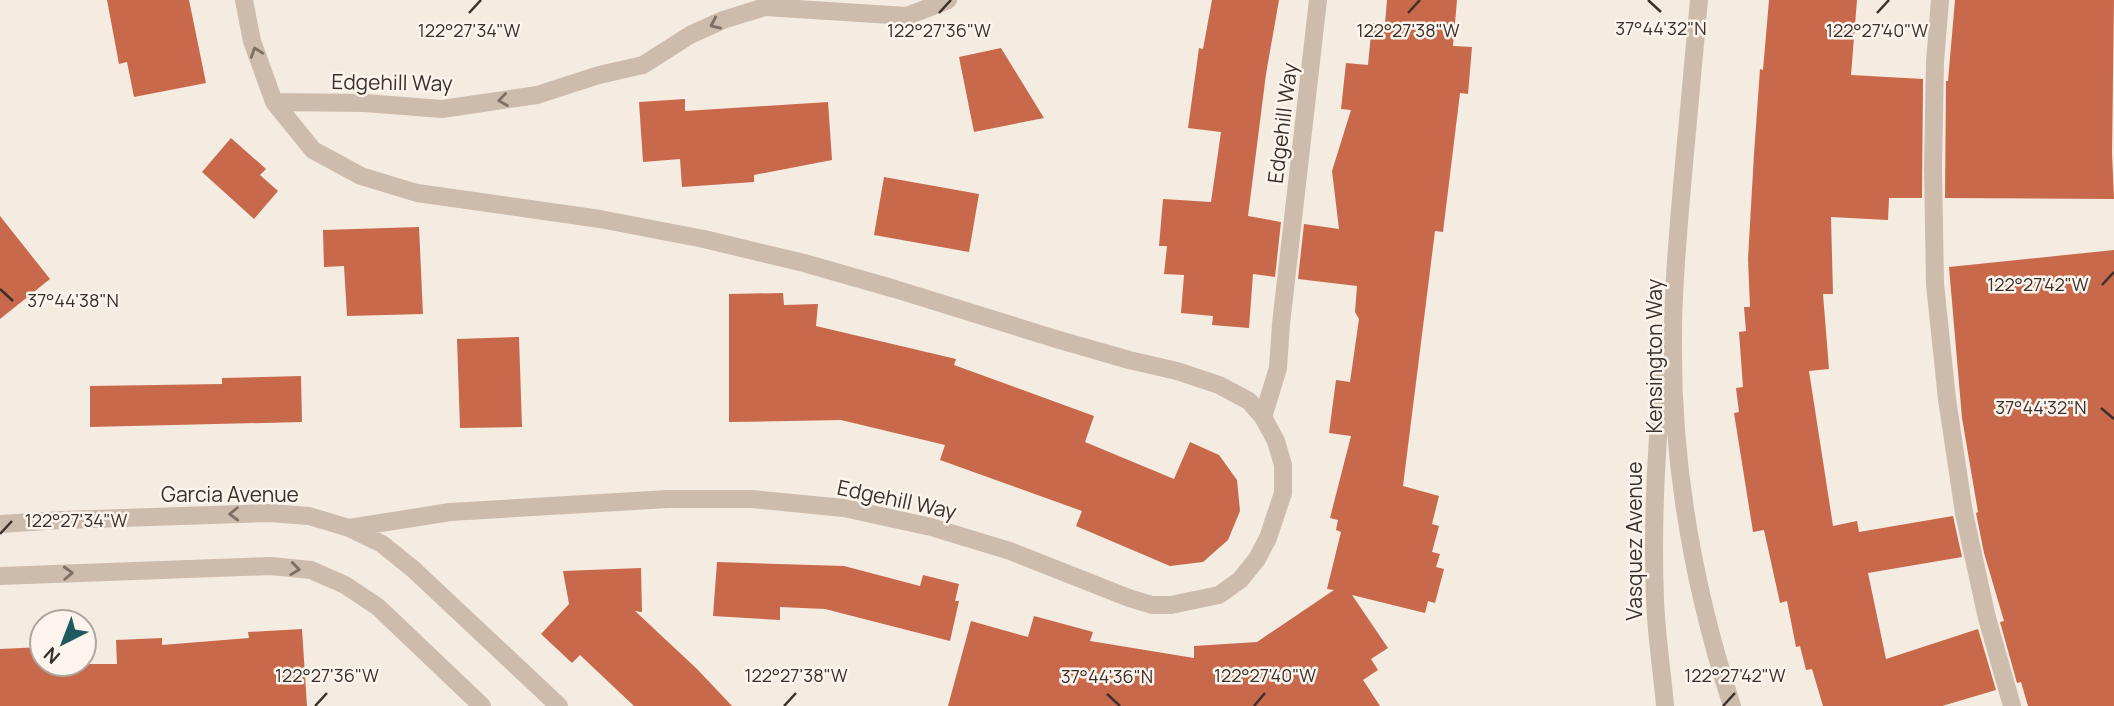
<svg xmlns="http://www.w3.org/2000/svg" width="2114" height="706" viewBox="0 0 2114 706" font-family="Manrope,sans-serif">
  <style>
    .building { fill: #c8694b }
    .lines { fill: none; stroke-linecap: round; stroke-linejoin: round }
    .minor { stroke: #cdbbac; stroke-width: 18 }
    .oneway { stroke: #7d6f65 }
    .ticks { fill: none; stroke: #3b302b; stroke-width: 2.5 }
    .labels { text-anchor: middle; dominant-baseline: central; stroke-width: 5; stroke-linejoin: round; paint-order: stroke }
    .street-label { font-size: 21px; fill: #3b302b; stroke: #fbf5ee }
    .ticks-label { font-size: 18px; text-anchor: middle; fill: #3b302b; stroke: #fbf5ee; stroke-width: 5; stroke-linejoin: round; paint-order: stroke }
  </style>
  <rect width="100%" height="100%" fill="#f4ebe1"/>
  <path class="building" d="M107 0H189L206 83 134 97 127 62 119 64Z
    M1212 0H1279L1266 74 1248 216 1281 222 1275 277 1253 274 1249 328 1212 325 1213 316 1181 313 1184 275 1164 274 1167 246H1159L1163 199 1211 202 1221 132 1188 128 1199 48 1203 49Z
    M1387 0H1457L1453 46 1472 47 1468 94 1460 93 1443 232 1435 231 1403 486 1439 496 1432 524 1439 526 1432 552 1440 554 1436 567 1444 569 1435 603 1428 601 1425 613 1352 595 1388 648 1371 659 1378 670 1363 680 1380 706H948L971 621 1028 637 1034 616 1093 632 1090 641 1194 658V646L1257 642 1334 590 1327 589 1341 532 1336 530 1338 520 1330 518 1351 436 1329 433 1336 380 1350 382 1359 319 1355 312 1357 286 1298 279 1304 224 1339 229 1332 171 1351 110 1341 109 1346 63 1368 65 1372 23 1385 24Z
    M1769 0H1857L1851 75 1923 79 1922 198H1889L1888 220 1831 217 1833 294H1823L1829 369 1809 371 1833 526 1857 521 1859 532 1953 516 1962 557 1868 573 1886 659 1978 629 1996 690 1942 706H1823L1812 669 1806 670 1800 646 1796 647 1787 601 1780 603 1764 530 1753 532 1734 413 1739 412 1736 388 1743 387 1739 332 1746 331 1744 307H1750L1748 259 1754 154 1760 69 1763 70Z
    M1955 0H2114L2112 153 2114 199 1945 198 1946 81H1948Z
    M1001 48 1044 118 974 132 959 57Z
    M685 99V111L828 102 832 160 754 175V182L682 187 680 159 643 162 639 102Z
    M231 138 266 169 260 175 278 191 254 219 202 172Z
    M884 177 979 194 969 252 874 235Z
    M0 216 50 279 0 319Z
    M419 227 423 314 347 316 344 266 324 267 323 230Z
    M2114 250V706H2028L2021 682 2017 683 2000 622 2004 621 1984 553 1976 513 1978 512 1962 418 1949 267Z
    M783 293 784 305 818 304 816 326 956 359 954 365 1094 416 1085 442 1174 479 1190 442 1219 455 1237 480 1240 511 1228 540 1203 562 1170 566 1076 526 1082 511 940 460 945 445 841 420 729 422V294Z
    M519 337 522 427 460 428 457 339Z
    M301 376 302 422 90 427V386L222 384V378Z
    M717 562 844 566 920 586 923 575 959 584 955 601H959L950 641 825 609 780 607V620L713 616Z
    M641 568 642 612 635 611 697 669 732 706H634L580 655 572 663 541 634 569 604 563 571Z
    M302 629 307 706H0V649L42 647V664H117L116 640 162 638V645L249 638 248 632Z"/>
  <g class="lines">
    <path class="minor" d="M244 0 252 41 274 102 313 150 361 176 417 193 600 219 704 239 804 263 895 289 1056 339 1129 360 1177 371 1219 385 1249 401 1263 417 1276 441 1283 465V493L1268 538 1257 559 1240 580 1219 595 1171 605H1152L1129 598 1010 551 931 527 844 508 752 499H668L450 512 349 528
      M1699 0C1693 62 1688 124 1682 186 1678 235 1673 285 1673 334 1671 461 1693 586 1732 706
      M1940 0 1935 62 1933 167 1935 284 1947 399 1964 513 1987 618 2012 706
      M274 102 365 103 442 109 537 95 599 75 643 65 690 35 723 20 765 7 907 16 948 0
      M1664 367C1656 445 1652 521 1655 599 1656 634 1662 670 1665 706
      M1263 417 1278 368 1281 324 1318 0
      M0 524 62 520 269 513 309 516 349 528 382 544 413 569 559 706
      M0 576 271 566 311 570 345 585 378 607 482 706"/>
  </g>
  <defs><path id="oneway-chevron" d="M-2-3.5L2.5 0L-2 3.5" fill="none" stroke-width="1.6" stroke-linecap="round" stroke-linejoin="round" transform="scale(1.75)"/></defs>
  <g class="oneway">
    <use href="#oneway-chevron" transform="translate(715 24) rotate(156)"/>
    <use href="#oneway-chevron" transform="translate(256 52) rotate(-109)"/>
    <use href="#oneway-chevron" transform="translate(503 100) rotate(172)"/>
    <use href="#oneway-chevron" transform="translate(234 514) rotate(178)"/>
    <use href="#oneway-chevron" transform="translate(295 569) rotate(7)"/>
    <use href="#oneway-chevron" transform="translate(68 573) rotate(-2)"/>
  </g>
  <path class="ticks" d="M1648 0 1661 12M469 13 481 0M939 13 951 0M1408 13 1420 0M1877 13 1889 0M2102 285 2114 272M0 289 13 301M2101 408 2114 419M0 534 12 521M1107 694 1120 706M315 706 327 693M784 706 796 693M1254 706 1265 693M1723 706 1735 693"/>
  <g class="labels">
    <g class="street-label">
      <text transform="translate(392 82) rotate(1)">Edgehill Way</text>
      <text transform="translate(1282 123) rotate(-83)">Edgehill Way</text>
      <text transform="translate(1654 356) rotate(-90)">Kensington Way</text>
      <text x="230" y="494">Garcia Avenue</text>
      <text transform="translate(897 499) rotate(12)">Edgehill Way</text>
      <text transform="translate(1634 541) rotate(-90)">Vasquez Avenue</text>
    </g>
  </g>
  <g class="ticks-label">
    <text x="1661" y="35">37°44'32"N</text>
    <text x="469" y="37">122°27'34"W</text>
    <text x="939" y="37">122°27'36"W</text>
    <text x="1408" y="37">122°27'38"W</text>
    <text x="1877" y="37">122°27'40"W</text>
    <text x="2038" y="291">122°27'42"W</text>
    <text x="73" y="307">37°44'38"N</text>
    <text x="2041" y="414">37°44'32"N</text>
    <text x="76" y="527">122°27'34"W</text>
    <text x="327" y="682">122°27'36"W</text>
    <text x="796" y="682">122°27'38"W</text>
    <text x="1265" y="682">122°27'40"W</text>
    <text x="1735" y="682">122°27'42"W</text>
    <text x="1107" y="683">37°44'36"N</text>
  </g>
  <g transform="translate(63 643) rotate(222)"><circle r="33" fill="#fbf5ee" stroke="#aea6a0" stroke-width="2"/>
  <path d="M0-5L12 26L0 18L-12 26Z" fill="#1f5a5e"/>
  <text y="-10" font-size="19" font-weight="bold" text-anchor="middle" fill="#3b302b">N</text>
  </g>
</svg>
